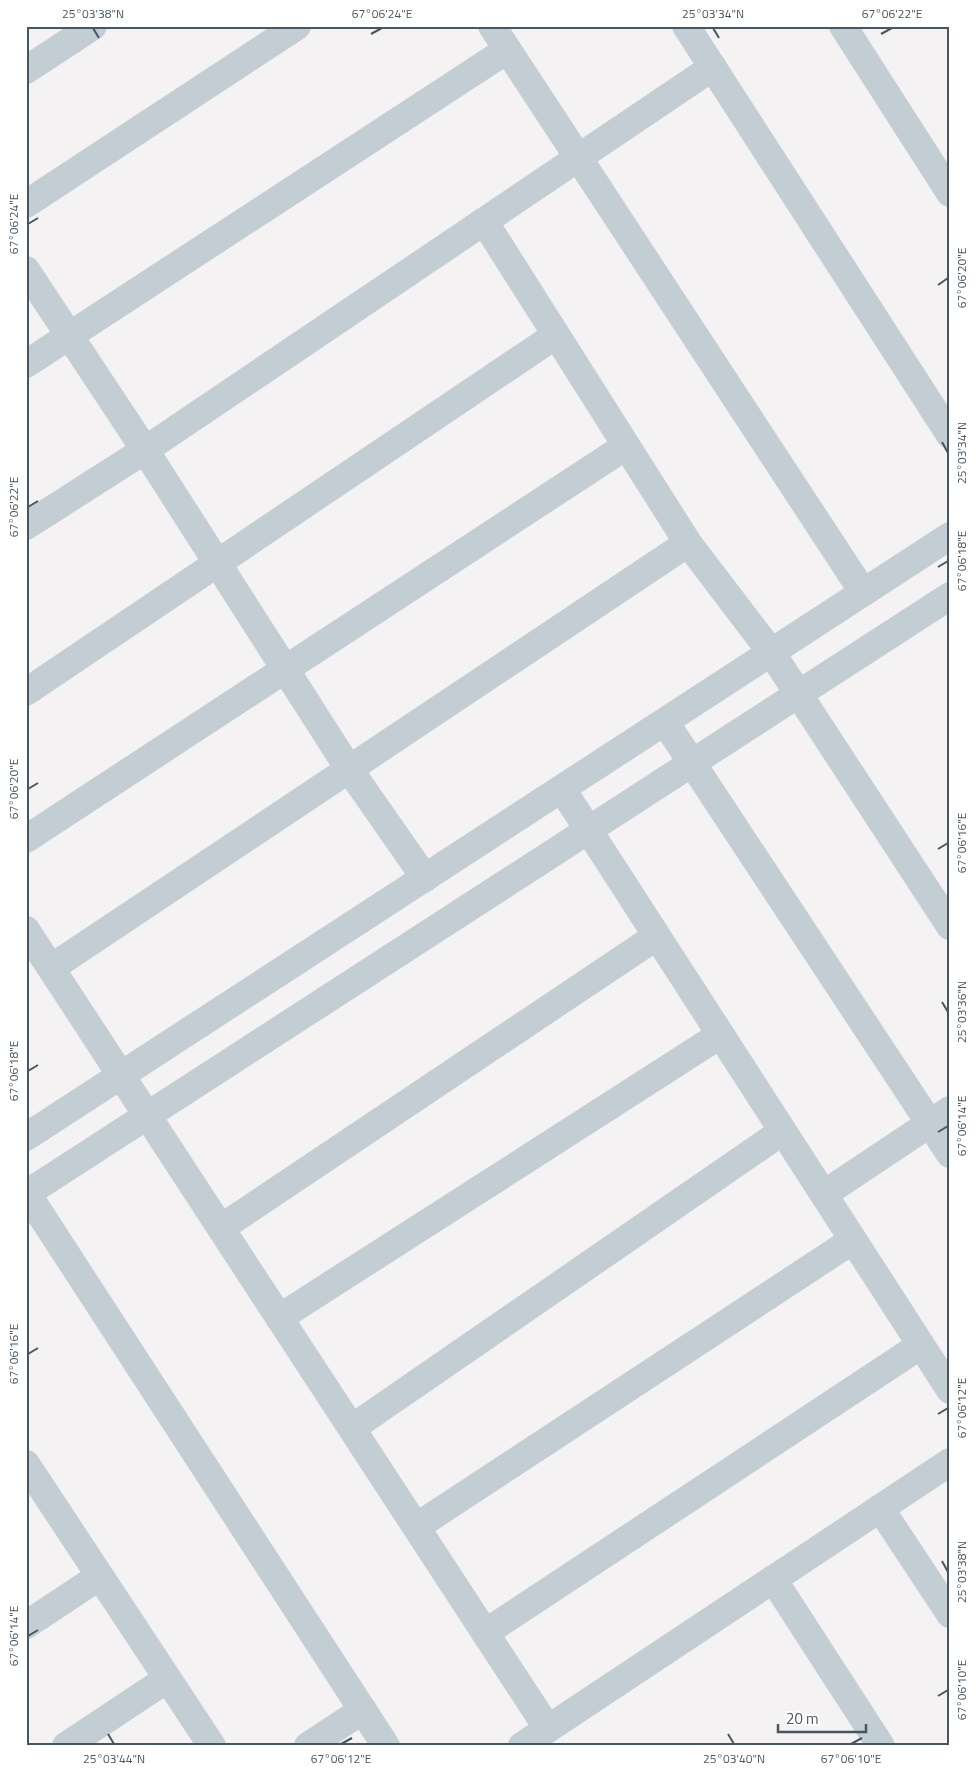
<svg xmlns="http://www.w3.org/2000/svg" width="976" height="1772" viewBox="0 0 976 1772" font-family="'Titillium Web',sans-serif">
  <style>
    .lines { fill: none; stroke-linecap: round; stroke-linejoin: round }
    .minor { stroke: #c2cdd4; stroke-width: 28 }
    .tertiary { stroke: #c2cdd4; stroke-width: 28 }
    .ticks { fill: none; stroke: #485661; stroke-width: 2 }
    .neatline { fill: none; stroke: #485661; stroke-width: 2 }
    .ticks-label { font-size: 12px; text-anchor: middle; fill: #485661 }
  </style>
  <rect width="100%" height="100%" fill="#f4f2f2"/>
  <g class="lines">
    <path class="minor" d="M492 26 863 592
      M843 26 950 193
      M26 70 93 26
      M26 204 297 26
      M484 221 688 543
      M26 270 145 450 349 769 425 878
      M26 364 507 50
      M26 526 145 450 713 67
      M26 692 556 335
      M665 722 950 1154
      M562 789 950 1390
      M26 839 626 446
      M26 930 548 1729
      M51 968 688 543 771 652 950 926
      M824 1194 950 1110
      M221 1228 657 936
      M279 1318 720 1035
      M352 1428 783 1131
      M26 1464 212 1746
      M880 1508 950 1614
      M416 1527 853 1240
      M773 1579 881 1746
      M26 1625 100 1576
      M485 1633 921 1345
      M66 1746 167 1679
      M308 1746 363 1710
      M522 1746 950 1462"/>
    <path class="tertiary" d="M686 26 950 435
      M26 1137 950 536
      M26 1192 386 1746
      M26 1194 950 596"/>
  </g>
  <path class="ticks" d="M93 28 99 38M713 28 719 38M371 34 382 28M881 34 892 28M28 224 38 218M938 285 948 278M942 442 948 453M28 507 38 501M938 567 948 561M28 789 38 783M938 849 948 843M942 1002 948 1012M28 1071 38 1065M938 1132 948 1126M28 1354 38 1348M938 1414 948 1408M942 1561 948 1572M28 1636 38 1630M938 1696 948 1690M108 1734 114 1744M728 1734 734 1744M341 1744 352 1738M851 1744 862 1738"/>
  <rect width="976" height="1772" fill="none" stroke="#ffffff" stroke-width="55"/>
  <path d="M778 1724v8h88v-8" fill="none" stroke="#485661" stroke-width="2.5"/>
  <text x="786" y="1724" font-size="15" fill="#485661" stroke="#ffffff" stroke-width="4" paint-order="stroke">20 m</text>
  <rect x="28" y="28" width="920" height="1716" class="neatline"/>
  <g class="ticks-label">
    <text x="93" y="18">25°03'38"N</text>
    <text x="382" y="18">67°06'24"E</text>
    <text x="713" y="18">25°03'34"N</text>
    <text x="892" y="18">67°06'22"E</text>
    <text transform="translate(14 224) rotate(-90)" y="4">67°06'24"E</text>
    <text transform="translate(962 278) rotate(-90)" y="4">67°06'20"E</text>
    <text transform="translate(962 453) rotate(-90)" y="4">25°03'34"N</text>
    <text transform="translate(14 507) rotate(-90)" y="4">67°06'22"E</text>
    <text transform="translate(962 561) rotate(-90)" y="4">67°06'18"E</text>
    <text transform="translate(14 789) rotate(-90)" y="4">67°06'20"E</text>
    <text transform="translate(962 843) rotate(-90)" y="4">67°06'16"E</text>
    <text transform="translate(962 1012) rotate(-90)" y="4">25°03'36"N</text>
    <text transform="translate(14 1071) rotate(-90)" y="4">67°06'18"E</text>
    <text transform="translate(962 1126) rotate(-90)" y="4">67°06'14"E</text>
    <text transform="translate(14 1354) rotate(-90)" y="4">67°06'16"E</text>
    <text transform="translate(962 1408) rotate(-90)" y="4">67°06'12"E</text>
    <text transform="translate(962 1572) rotate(-90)" y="4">25°03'38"N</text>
    <text transform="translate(14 1636) rotate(-90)" y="4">67°06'14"E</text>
    <text transform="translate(962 1690) rotate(-90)" y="4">67°06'10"E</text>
    <text x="114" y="1763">25°03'44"N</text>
    <text x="341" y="1763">67°06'12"E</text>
    <text x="734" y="1763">25°03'40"N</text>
    <text x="851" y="1763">67°06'10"E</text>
  </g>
</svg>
